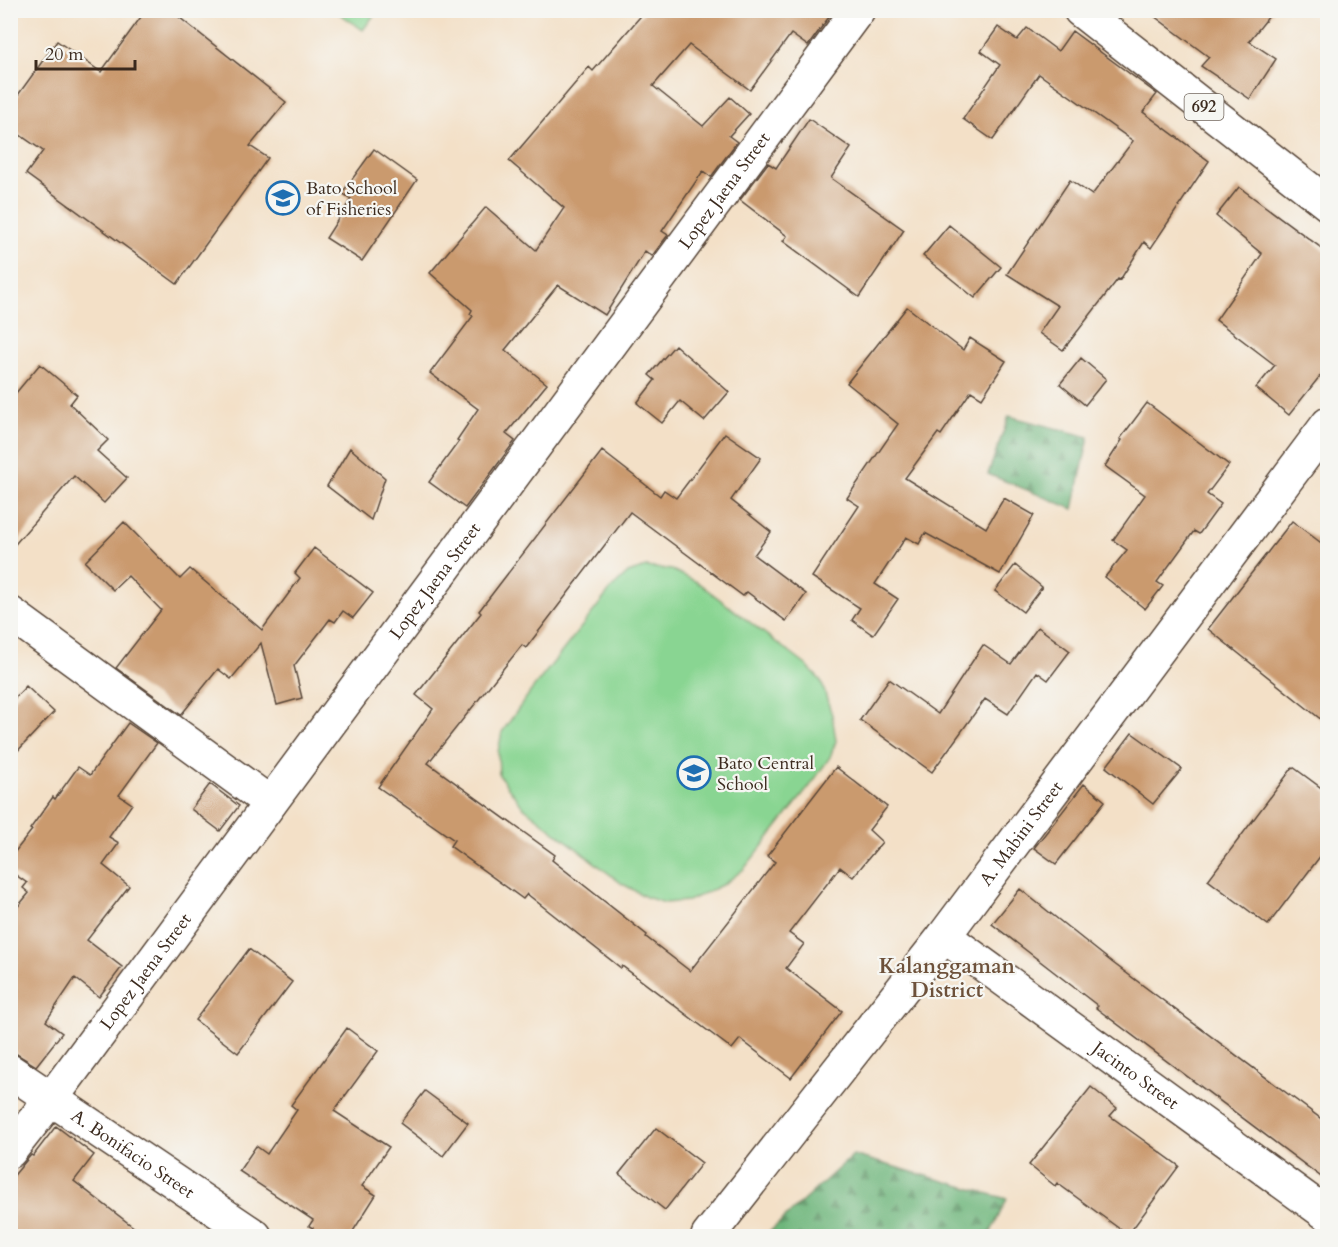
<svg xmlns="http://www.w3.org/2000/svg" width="1338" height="1247" viewBox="0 0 1338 1247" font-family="Cardo,serif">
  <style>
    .forest { fill: url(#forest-firs); stroke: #54704d; stroke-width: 1.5 }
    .garden { fill: #89d592; stroke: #628058; stroke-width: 1.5 }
    .building { fill: #ca9a6e }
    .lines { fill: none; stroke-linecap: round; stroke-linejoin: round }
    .minor-casing { stroke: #574537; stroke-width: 36 }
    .tertiary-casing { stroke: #574537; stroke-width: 36 }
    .primary-casing { stroke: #574537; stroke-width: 36 }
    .minor { stroke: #fff; stroke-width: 33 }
    .tertiary { stroke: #fff; stroke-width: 33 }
    .primary { stroke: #fff; stroke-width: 33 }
    .labels { text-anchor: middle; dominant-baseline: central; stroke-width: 4.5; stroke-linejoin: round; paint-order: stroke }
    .shield { fill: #f6f6f2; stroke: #73675e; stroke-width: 1.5 }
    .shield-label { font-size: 16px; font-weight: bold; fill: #3b2a1e }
    .poi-label { font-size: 18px; fill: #3b2a1e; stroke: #f6f6f2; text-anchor: start }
    .street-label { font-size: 18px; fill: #3b2a1e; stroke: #f6f6f2 }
    .quarter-label { font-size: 21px; font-weight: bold; fill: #6d513a; stroke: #f6f6f2 }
  </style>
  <defs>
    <pattern id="forest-firs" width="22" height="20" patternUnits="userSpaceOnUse" patternTransform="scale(1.5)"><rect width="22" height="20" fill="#6eb67c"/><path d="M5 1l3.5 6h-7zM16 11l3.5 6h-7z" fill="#5c9465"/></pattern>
  </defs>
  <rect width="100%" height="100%" fill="#f6f6f2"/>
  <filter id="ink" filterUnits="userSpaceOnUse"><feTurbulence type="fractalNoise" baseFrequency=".0167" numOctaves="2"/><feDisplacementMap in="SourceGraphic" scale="12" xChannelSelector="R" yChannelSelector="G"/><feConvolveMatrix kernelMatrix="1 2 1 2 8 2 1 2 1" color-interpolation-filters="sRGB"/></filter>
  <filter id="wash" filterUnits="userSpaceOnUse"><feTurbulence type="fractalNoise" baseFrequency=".008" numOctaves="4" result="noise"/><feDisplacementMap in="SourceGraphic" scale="24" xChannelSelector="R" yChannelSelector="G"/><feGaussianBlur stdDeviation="1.35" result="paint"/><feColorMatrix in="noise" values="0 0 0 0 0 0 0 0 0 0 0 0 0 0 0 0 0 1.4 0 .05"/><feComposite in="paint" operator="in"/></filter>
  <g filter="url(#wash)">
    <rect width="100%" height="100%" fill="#f3e0c7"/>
    <path class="forest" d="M1009 416 1089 437 1073 509 988 474Z
      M853 1155 1007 1199 989 1236H765Z"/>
    <path class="garden" d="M336 11H377L363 30Z
      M646 567 672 570 697 582 806 665 821 681 832 715 836 741 830 757 810 786 744 869 724 884 688 901 665 903 646 897 621 883 522 806 499 775 498 752 502 732 531 691 611 589 628 573Z"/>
    <g id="blocks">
      <path class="building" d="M146 10H170L286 102 250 146 268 158 177 284 26 174 43 151 10 128V106L57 41 101 72Z
        M646 10H834L808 46 791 34 750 90 689 45 653 86 703 126 730 97 749 114 729 136 737 142 711 177 703 171 662 231 668 235 652 256 645 251 605 315 558 285 505 350 547 384 506 434 515 441 465 508 429 482 459 441 457 440 478 409 430 373 473 316 470 314 472 310 430 273 486 207 536 250 564 208 509 161 589 67 593 71Z
        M1146 10H1274L1249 41 1276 59 1250 99 1201 66 1209 57Z
        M998 27 1017 40 1027 28 1058 51 1072 31 1157 94 1143 112 1209 161 1151 248 1144 242 1120 280 1118 279 1063 350 1039 333 1058 306 1007 274 1070 180 1092 195 1133 141 1039 74 993 140 963 119 1000 65 981 51Z
        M809 119 851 148 831 178 904 230 859 297 783 241 787 236 740 200 768 163 776 168Z
        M374 149 417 180 362 261 326 238 351 199 342 193Z
        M1239 187 1328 253V366L1289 415 1256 388 1275 365 1216 320 1262 254 1216 216Z
        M949 225 1001 267 975 298 923 256Z
        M907 307 963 350 970 338 1006 361 982 398 971 391 941 435 938 433 905 478 986 528 1004 498 1034 515 1000 574 925 533 919 544 906 537 875 584 898 599 873 635 852 620 860 608 812 577 859 506 847 498 898 424 847 383Z
        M675 345 729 392 704 421 680 401 662 423 637 403 655 380 649 375Z
        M1081 358 1106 379 1085 405 1060 384Z
        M40 364 77 395 70 404 108 440 97 451 127 478 104 503 74 476 10 550V400Z
        M1147 403 1229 465 1207 494 1221 504 1199 534 1194 531 1157 582 1163 586 1145 609 1105 577 1127 550 1113 540 1145 495 1105 466 1122 440 1120 439Z
        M725 433 761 458 731 500 771 532 754 555 806 594 786 621 747 592 743 596 630 512 526 648 522 645 428 763 555 855 552 860 647 935 646 937 690 971 775 862 767 856 836 767 887 807 869 830 882 842 853 877 840 867 789 933 804 944 786 968 842 1011 791 1078 740 1039 732 1049 622 966 621 968 527 894 523 899 450 846 454 840 378 787 433 709 416 695 481 613 479 611 602 451 660 496 664 490 676 498Z
        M350 448 385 478 371 520 327 486Z
        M1292 521 1328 548V725L1208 629Z
        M124 522 180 579 190 569 262 630 300 578 295 573 314 548 373 593 353 618 343 611 335 622 330 619 294 666 302 698 277 705 261 643 231 679 218 669 181 715 116 668 161 610 128 576 113 590 85 562Z
        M1015 565 1042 587 1023 612 995 591Z
        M1038 627 1070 651 1048 680 1037 672 1008 714 985 699 932 772 860 720 889 679 938 714 983 645 1011 664Z
        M26 686 54 712 10 759V703Z
        M128 723 157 743 119 795 132 804 109 837 119 843 103 865 129 886 87 940 122 967 99 997 75 978 46 1021 62 1033 36 1066 10 1050V916L29 893 23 888 27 883 10 871V858L32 830 30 829 53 797 55 799 78 767 90 775Z
        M1132 733 1182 769 1153 804 1106 767Z
        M1293 767 1328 793V846L1268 925 1208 880Z
        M210 784 239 806 220 831 191 809Z
        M1084 784 1105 801 1056 864 1034 848Z
        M1020 889 1113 963 1328 1124V1182L1096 1008 1098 1006 992 924Z
        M249 949 292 982 238 1053 195 1020Z
        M347 1028 378 1051 334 1111 389 1147 362 1186 376 1195 350 1236H307L313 1228 309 1226 313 1220 239 1171 256 1146 267 1154 297 1110 291 1105Z
        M1091 1087 1117 1108 1110 1116 1179 1166 1128 1235 1057 1183 1055 1186 1029 1165Z
        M425 1091 468 1123 443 1156 400 1123Z
        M56 1126 94 1155 74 1181 145 1236H10V1180L31 1155 33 1156Z
        M656 1128 702 1163 665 1210 619 1174Z"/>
    </g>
  </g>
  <g filter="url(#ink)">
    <use href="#blocks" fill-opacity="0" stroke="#574537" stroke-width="1.5"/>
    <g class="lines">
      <defs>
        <g id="minor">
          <path d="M10 613 270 803"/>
          <path id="s1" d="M944 936 1328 1215"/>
          <path id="s2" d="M10 1071 255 1236"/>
          <path id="s3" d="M10 1151 51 1099 858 10"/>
        </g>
        <g id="tertiary">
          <path id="s4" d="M708 1236 944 936 1328 424"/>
        </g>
        <path id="primary" d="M1080 10 1328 204"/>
      </defs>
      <use href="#minor" class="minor-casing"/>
      <use href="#tertiary" class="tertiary-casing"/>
      <use href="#primary" class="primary-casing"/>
      <use href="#minor" class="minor"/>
      <use href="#tertiary" class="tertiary"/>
      <use href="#primary" class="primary"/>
    </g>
  </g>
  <defs>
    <symbol id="school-ring" viewBox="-11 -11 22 22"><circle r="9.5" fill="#f6f6f2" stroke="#1f6fb2" stroke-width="1.5"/><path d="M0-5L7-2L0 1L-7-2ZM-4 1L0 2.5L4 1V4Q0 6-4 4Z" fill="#1f6fb2"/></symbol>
  </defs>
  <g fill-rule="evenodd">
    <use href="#school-ring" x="264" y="179" width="38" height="38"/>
    <use href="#school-ring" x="675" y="754" width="38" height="38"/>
  </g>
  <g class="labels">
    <rect class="shield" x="1184.5" y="94" width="39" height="26" rx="4.5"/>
    <g class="shield-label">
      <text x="1204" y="107">692</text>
    </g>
    <g class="poi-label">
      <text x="306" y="188">Bato School<tspan x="306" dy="21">of Fisheries</tspan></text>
      <text x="717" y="763">Bato Central<tspan x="717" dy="21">School</tspan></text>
    </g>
    <g class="street-label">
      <text stroke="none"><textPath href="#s3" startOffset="1197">Lopez Jaena Street</textPath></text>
      <text stroke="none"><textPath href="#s3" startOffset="711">Lopez Jaena Street</textPath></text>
      <text stroke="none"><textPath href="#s4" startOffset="510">A. Mabini Street</textPath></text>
      <text stroke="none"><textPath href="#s3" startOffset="225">Lopez Jaena Street</textPath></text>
      <text stroke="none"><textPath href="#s1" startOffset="237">Jacinto Street</textPath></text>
      <text stroke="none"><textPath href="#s2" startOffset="148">A. Bonifacio Street</textPath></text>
    </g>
    <g class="quarter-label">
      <text x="947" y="966">Kalanggaman<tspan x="947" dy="24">District</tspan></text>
    </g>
  </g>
  <rect width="1338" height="1247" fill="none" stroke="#f6f6f2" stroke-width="36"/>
  <path d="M36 60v9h99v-9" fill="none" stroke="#3b2a1e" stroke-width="3"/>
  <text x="45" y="60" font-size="18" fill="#3b2a1e" stroke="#f6f6f2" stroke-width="4.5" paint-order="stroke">20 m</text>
</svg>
